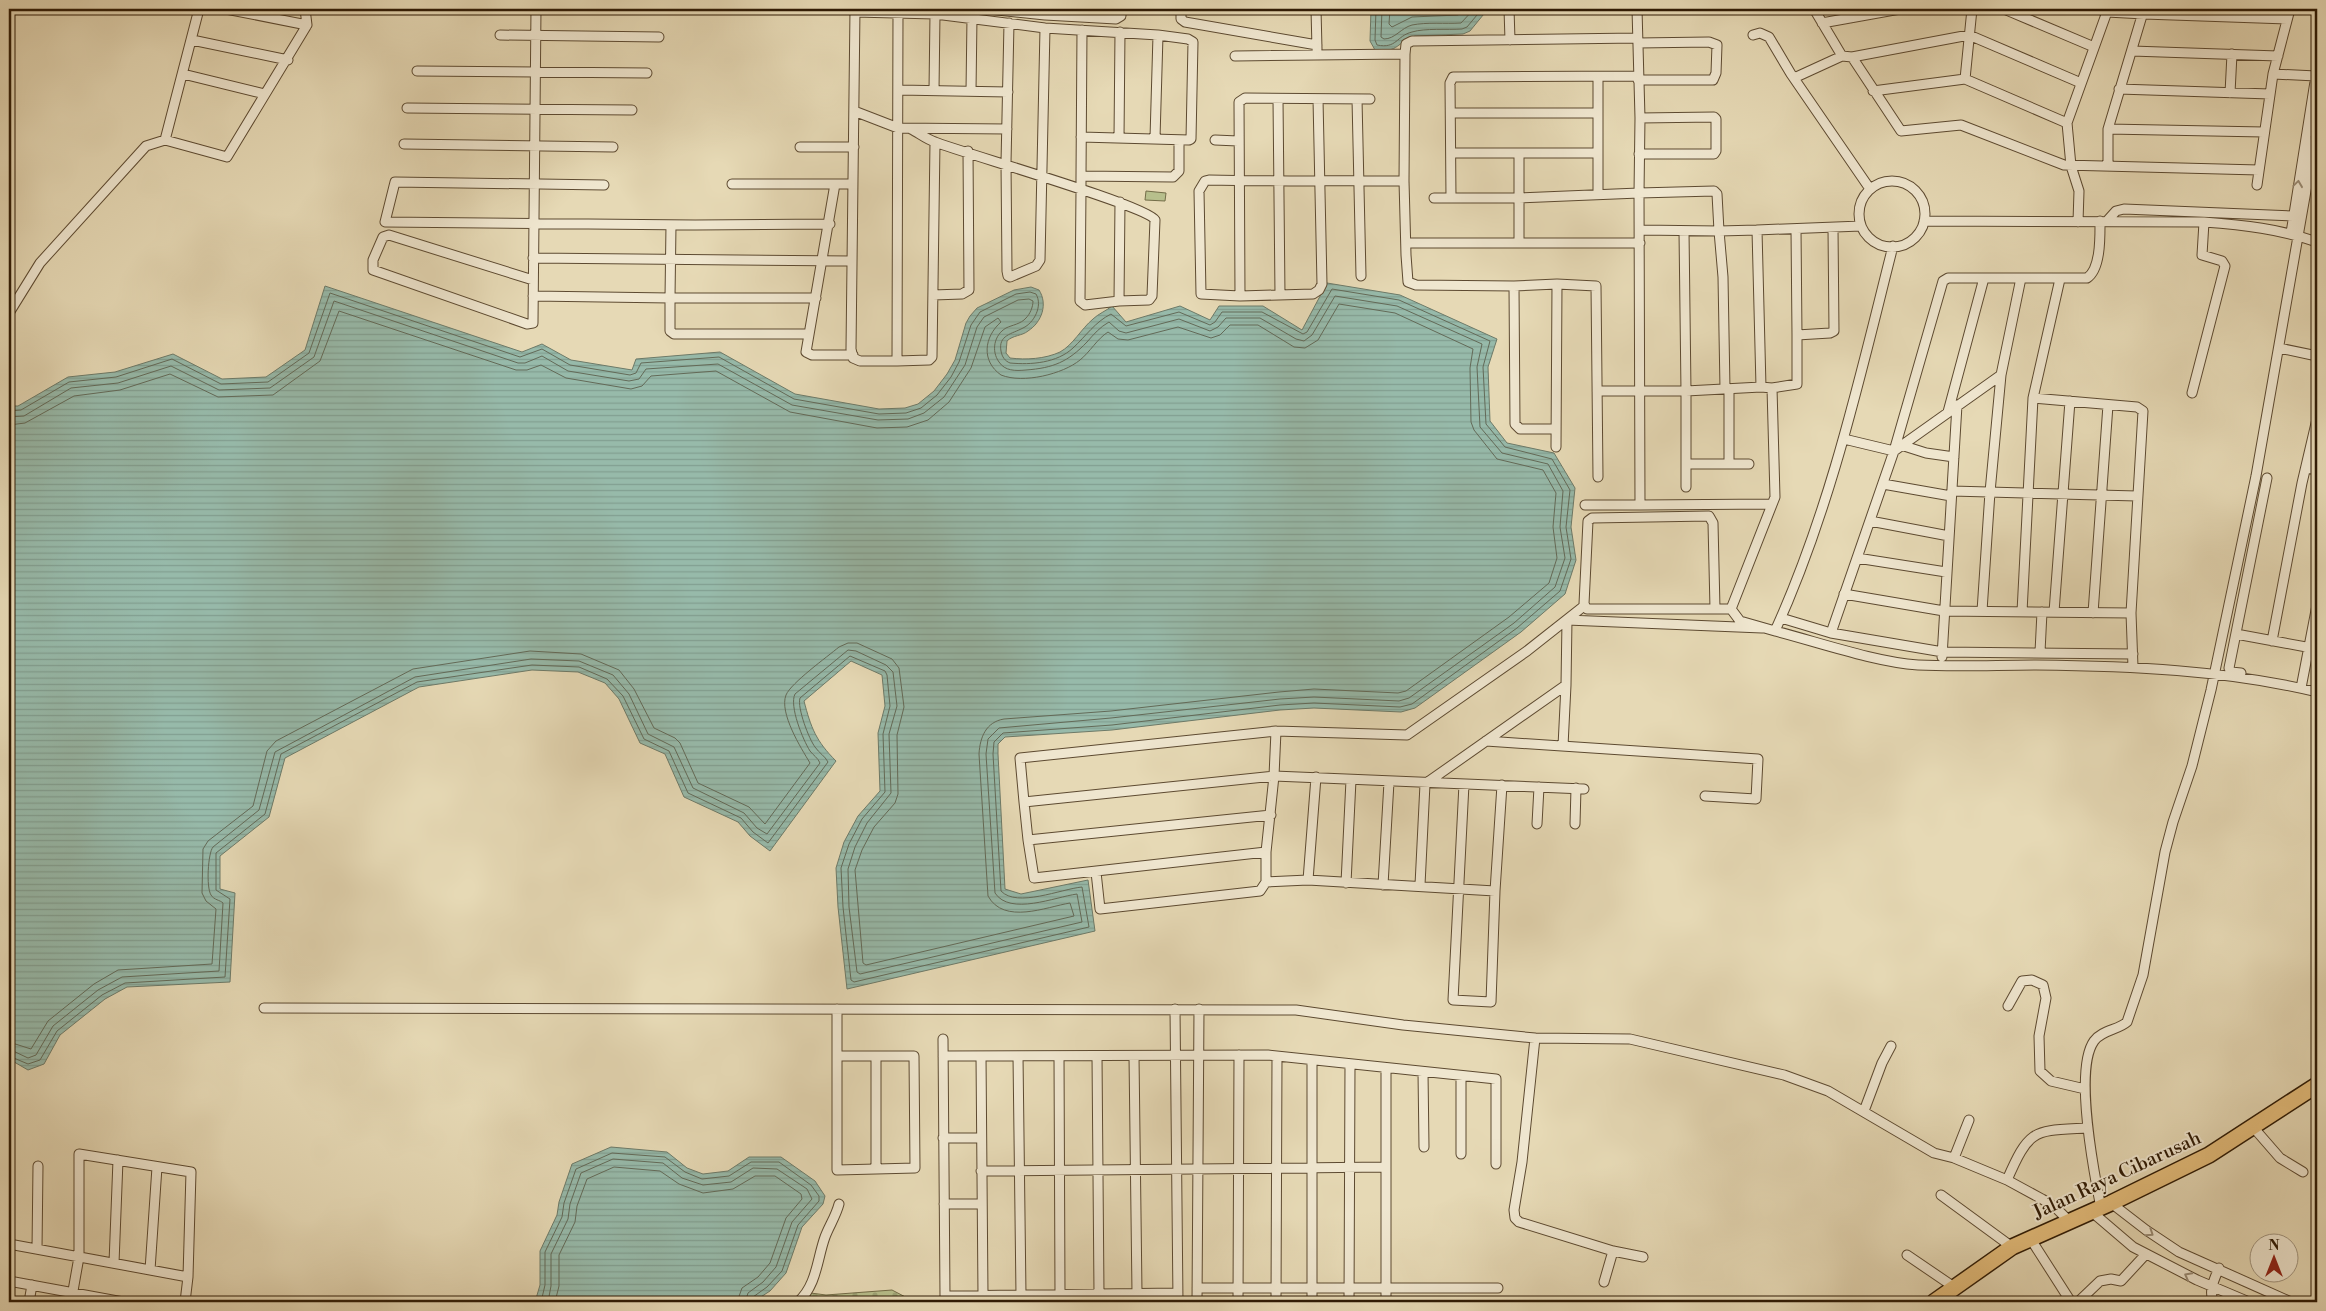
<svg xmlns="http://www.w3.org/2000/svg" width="2326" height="1311" viewBox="0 0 2326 1311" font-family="'Libre Bodoni',serif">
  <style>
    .cemetery { fill: url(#cemetery-stones); stroke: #736d48 }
    .garden { fill: #b7bf8c; stroke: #736d48 }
    .water { fill: url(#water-rules); stroke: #6d7a68 }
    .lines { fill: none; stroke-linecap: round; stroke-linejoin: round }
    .shore { stroke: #636a58; stroke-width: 1 }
    .minor-casing { stroke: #5d4a31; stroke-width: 11 }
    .primary-casing { stroke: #2f1b05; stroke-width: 18 }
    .minor { stroke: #efe6cf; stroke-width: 9 }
    .primary { stroke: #e3bc7a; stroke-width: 15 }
    .oneway { stroke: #998b74 }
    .labels { text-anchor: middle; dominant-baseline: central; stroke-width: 4; stroke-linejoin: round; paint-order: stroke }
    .street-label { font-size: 19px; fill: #2f1b05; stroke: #efe6cf }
  </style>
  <defs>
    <pattern id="cemetery-stones" width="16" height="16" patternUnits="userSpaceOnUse" patternTransform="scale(1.25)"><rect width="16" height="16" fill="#b7bf8c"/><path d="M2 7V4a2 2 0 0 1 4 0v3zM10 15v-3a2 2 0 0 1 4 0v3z" fill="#9ea477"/></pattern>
    <pattern id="water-rules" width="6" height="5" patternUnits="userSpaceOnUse" patternTransform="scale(1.25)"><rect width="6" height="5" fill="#97baaa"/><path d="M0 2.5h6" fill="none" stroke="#829f91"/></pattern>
  </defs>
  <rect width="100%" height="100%" fill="#e6d9b5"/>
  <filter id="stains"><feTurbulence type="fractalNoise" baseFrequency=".004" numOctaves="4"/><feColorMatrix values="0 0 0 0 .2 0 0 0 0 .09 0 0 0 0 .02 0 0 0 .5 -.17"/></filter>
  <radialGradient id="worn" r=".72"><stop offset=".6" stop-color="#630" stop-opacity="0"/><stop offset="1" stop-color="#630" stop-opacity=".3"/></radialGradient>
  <path class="cemetery" d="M892 1290 915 1302H792L803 1292 826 1295Z"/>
  <path class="garden" d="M1146 191 1166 193 1165 201 1145 200Z"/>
  <path class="water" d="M1371 9H1488L1470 31 1463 34 1415 36C1396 42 1400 53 1375 50L1370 41Z
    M1327 283 1400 295 1497 339 1488 367 1490 421 1507 443 1554 453 1575 488 1571 527 1576 560 1565 594 1521 632 1415 708 1401 712 1314 708 1280 710 1112 730 1005 737 998 744V754L1005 889 1021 894 1088 880 1095 931 847 989 838 907 836 868 844 842 858 816 880 791 878 733 885 706 882 675 851 661 804 701C811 728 816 741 836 761L770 851 750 836 738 822 684 797 665 754 640 743 619 699 605 683 578 672 532 670 419 687 285 758 269 817 220 856V889L235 893 230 982 127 987 105 999 60 1035 44 1064 28 1070 9 1059V406H18L68 377 115 372 173 354 222 379 266 377 305 350 325 286 522 352 542 344 571 360 632 370 636 359 720 352 795 394 879 409 905 408 918 404 934 391 947 374 955 360 966 323 970 316 977 308 1014 290 1031 287 1039 290C1048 304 1042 322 1028 331 1022 336 1013 335 1007 341L1006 353 1010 358C1026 360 1045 359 1060 352 1073 345 1081 329 1093 319 1098 314 1106 311 1112 306L1126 322 1180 306 1210 320 1219 306H1263L1302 330Z
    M611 1147 667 1152 687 1168 703 1174 728 1171 749 1157H781L815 1181 825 1196 823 1204 802 1227 786 1273 770 1291 753 1302H535L540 1285V1251L557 1215 559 1202 572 1164Z"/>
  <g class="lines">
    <path class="shore" d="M1376 9 1375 40 1377 45C1397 49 1396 36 1412 32 1425 28 1447 30 1462 29L1467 27 1482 9
      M1382 9 1381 37 1384 39C1395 39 1401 28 1412 25 1427 22 1445 24 1461 23L1474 9
      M1390 9 1389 24 1392 27 1412 17 1458 15 1465 9
      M9 411 21 410 69 382 116 377 172 359 221 384 268 382 309 353 330 293 520 357 542 349 570 365 630 375 636 373 641 363 719 357 794 399 879 414 906 413 921 408 937 395 951 377 959 362 971 325 980 312 1016 294 1030 292 1036 294C1043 306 1034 323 1023 328 1012 334 998 335 1001 351 1002 357 1005 361 1010 363 1031 365 1057 363 1073 348 1086 336 1095 322 1111 314L1126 326 1179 312 1210 325 1215 322 1222 312H1262L1303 334 1307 332 1332 289 1399 300 1490 341 1483 367 1486 424 1505 447 1552 459 1570 490 1566 527 1571 559 1560 591 1517 628 1412 704 1400 707 1314 703 1280 705 1112 725 1003 733 994 742 993 754 1001 891C1017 908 1061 889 1082 887L1089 927 854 982 851 980 843 907 841 868 849 844 862 819 885 792 883 734 890 706 887 675 885 671 850 656 800 698C797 708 809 739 815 747 819 753 825 756 828 762L768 843 753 832 741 818 688 793 669 751 644 739 623 696 607 679 579 667 532 665 417 682 281 754 265 814 216 853V890L230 899 225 977 125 983 102 995 57 1031 40 1060 28 1064 9 1056
      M9 417 24 416 71 388 118 383 171 366 219 390 270 388 314 357 334 301 518 363H525L542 356 568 371 629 381 639 379 646 369 718 364 792 405 878 420 908 419 924 413 944 397 965 365 977 327 984 317 1018 300 1029 299 1033 301C1033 307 1030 314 1026 318 1021 324 1012 325 1006 328 994 335 991 351 999 362 1005 371 1015 371 1026 370 1053 368 1068 362 1087 342 1094 334 1100 327 1109 322L1119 331 1126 333 1179 319 1210 331 1218 327 1226 318H1260L1296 339 1304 341 1312 335 1335 296 1397 306 1482 344 1477 367 1480 427 1502 453 1548 464 1563 491 1560 527 1565 558 1555 587 1514 623 1409 698 1399 701 1314 697 1280 699 1111 718 999 728 988 739 986 754 995 893C1010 916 1055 897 1077 894L1082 922 860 974 857 972 849 907 848 869 855 847 867 823 891 793 889 734 897 706 893 672 886 665 856 651 848 650 795 694C789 706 803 740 810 751 813 755 818 758 820 763L767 834 757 828 744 813 693 788 674 747 648 734 629 694 613 675 579 661 531 659 415 677 275 752 259 810 213 847C208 853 206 887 211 895 214 900 220 900 223 903L219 971 122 977 98 990 53 1026 36 1055 28 1058 9 1049
      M9 425 25 423 74 396 120 390 170 374 218 397 273 395 320 361 339 311 516 370H527L541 365 566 378 631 389 642 386 651 376 716 371 790 412 877 428 907 427 928 420 949 402 971 368 985 327 998 318 1001 322C984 337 981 361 1001 375 1023 384 1063 374 1080 360 1090 352 1097 339 1108 332L1118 339 1128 340 1178 327 1211 338 1220 335 1230 325H1258L1294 347 1305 348 1318 340 1339 304 1395 313 1473 349 1470 368 1471 422 1474 430 1497 459 1543 470 1556 493 1553 527 1557 558 1549 583 1509 617 1406 691 1398 693 1314 689 1279 692 1111 711 1004 719C986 722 980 737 979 754L988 896C1004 925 1046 907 1070 903L1074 916 866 965 863 963 855 870 862 850 874 827 895 803 898 794 897 735 904 707 899 668 892 659 857 643H848L839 647C827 657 791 683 786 695 779 713 801 748 810 763L765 824 749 807 698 783 680 743 675 738 654 728 634 689 619 670 581 654 530 651 413 669 276 741 267 751 253 806 208 841 203 849 202 893 206 901 216 909 212 964 118 970 94 984 48 1021 31 1049 9 1042
      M541 1302 545 1285V1252L562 1217 564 1203 576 1169 612 1153 665 1157 685 1172 702 1179 729 1176 751 1162H779L811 1185 819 1196V1201L798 1225 782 1271 767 1287 753 1297 751 1302
      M548 1302 551 1286V1254L568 1219 570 1204 581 1173 613 1159 663 1163 682 1178 703 1185 731 1182 753 1168 777 1169 807 1189 812 1199 792 1222 776 1267 763 1282 748 1293 745 1302
      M555 1302 559 1286V1255L575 1222 577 1206 587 1179 614 1167 660 1171 679 1184 703 1193 733 1189 755 1176H775L801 1194 802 1199 786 1218 770 1263 758 1277 742 1288 737 1302"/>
    <defs>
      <path id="minor" d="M226 9 307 25
        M855 9 851 349 853 358 860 361H897L898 13
        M988 9 1045 15 1116 19 1121 16V9
        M1181 9V19L1185 22 1317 45
        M1316 9 1317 49
        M1509 9 1510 40
        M1814 9 1842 56
        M2004 9 2094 47
        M2099 9 2107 12 2144 14 2287 19
        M855 12 935 14 1045 28 1158 35 1188 39 1193 42 1191 139 1189 140 1081 137
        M1009 23 1006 163 1007 271 1008 276 1010 277 1036 266 1040 260 1045 28
        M1822 23 1900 9
        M500 35 659 37
        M1753 35 1760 33 1769 37 1791 74 1870 189
        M192 40 288 60
        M1638 43 1709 42 1717 45 1716 73 1713 80H1638
        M2132 51 2278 56
        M1405 54 1406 44 1412 41 1637 38
        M1235 56 1405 54 1404 181 1406 255 1408 282 1416 285 1514 286 1557 284 1596 286 1598 477
        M1852 57 1901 131 1961 125 2064 165 2259 170
        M417 71 647 73
        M183 74 265 94
        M2273 74 2316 76
        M1598 77V153
        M1794 78 1842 56 1852 57 1969 35 2081 83
        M1965 79 1972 9
        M2119 89 2270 94
        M899 90 1008 92
        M934 90 935 14
        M971 91 972 17
        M1873 91 1965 79 2067 123
        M2230 93 2232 54
        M1278 99 1280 295
        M1318 99 1322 284 1319 290 1313 294 1240 296 1201 294 1199 191 1205 181 1209 180C1274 182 1339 180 1404 181
        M1357 99 1361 276
        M407 108 632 110
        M854 111 898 128 1007 129
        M1451 113H1598
        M911 129C919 133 926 139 935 142 963 153 1148 206 1155 220L1152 296 1149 300 1119 301 1085 305 1080 301 1081 190V176L1082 30
        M2108 129 2264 132
        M1119 138 1120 32
        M1155 138 1158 35
        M165 140 199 9
        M1215 140 1238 141
        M404 144 613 147
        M800 147H854
        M1451 153H1598V194
        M1519 153V243
        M1639 154H1714L1716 151V119L1714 117 1640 118
        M2108 166V129L2144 9
        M1081 176 1173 177 1179 171V140
        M1859 214a33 33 0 1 1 66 0a33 33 0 1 1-66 0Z
        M732 184H853
        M835 184 806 352 812 355H853
        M604 185 395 182 385 222 695 225 830 224
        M2257 185 2273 74 2290 9
        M1434 198H1519L1639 193 1640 118 1637 9
        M1451 198 1450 83 1453 77 1638 76
        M1924 221 2204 222C2244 225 2280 229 2317 242
        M2107 221 2116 211 2124 209 2293 216
        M2078 222 2079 191 2071 166 2067 123 2108 9
        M1796 229 1797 335
        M1640 230 1719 231 1723 277 1725 389
        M1757 230 1861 226
        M1684 231 1686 391 1761 387 1772 388 1797 384V335L1830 333 1834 331 1833 228
        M2291 233 2317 69
        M1406 243H1640
        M1893 246C1860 376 1831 508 1775 631 1818 642 1875 662 1918 665 1957 667 1997 665 2036 665 2129 666 2226 670 2317 692
        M533 258 851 261
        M533 280 389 235 383 237 373 260V270L527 324 533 323 536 9
        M1514 286 1515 424 1520 429H1556
        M933 295 962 294 969 290 968 151
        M533 296 670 298 671 225
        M1240 296 1239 102 1245 98 1370 99
        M1119 301 1120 202
        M9 313 40 263 146 146 165 140 227 157 307 25 305 9
        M808 334H674L670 331V298H816
        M2279 348 2317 356
        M897 361 929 360 932 357 935 142
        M1772 388 1775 497 1731 609 1740 621 1775 631
        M1729 389V464
        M1597 391H1686V487
        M2192 393 2225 266 2222 261 2202 255 2204 222
        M2033 398 2137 407 2143 411 2131 613 2133 667
        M1948 412 1984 278
        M1844 439 1894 451 2001 375
        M1901 445 1926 453 1954 457
        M1556 447 1557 284
        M1686 464H1749
        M2307 468 2317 470
        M1883 484 1951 496
        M1952 491 2137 496
        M1585 505H1640L1639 193 1714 191 1717 194 1719 231 1757 230 1761 387
        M1640 505 1772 504
        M1870 521 1949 536
        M1857 558 1946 572
        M1844 594 1944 611 2131 613
        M1715 609 1713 523 1709 516 1592 518 1588 521 1584 604 1587 609H1731
        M1982 611 1990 492 2001 375 2021 278
        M2022 612 2033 398 2060 279
        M2054 612 2070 401
        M2093 613 2108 405
        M1781 618 1831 633 1943 652 2133 654
        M1831 633 1894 451 1943 281 1948 278H2087C2101 269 2100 236 2100 221
        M2236 634 2317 649
        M2272 641 2302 483 2317 419
        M2040 652 2042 612
        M1942 657 1957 405
        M2241 673 2231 672 2229 668 2267 478
        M2301 688 2317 605
        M1276 731 1274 776 1024 802 1020 758 1276 731 1407 735 1527 651 1584 606
        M1486 741 1758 759 1756 799 1705 796
        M1563 746 1566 685
        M1464 784 1453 1000 1491 1002 1495 891
        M1024 802 1028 840 1271 815
        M1537 824 1539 787
        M1575 824 1576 788
        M1028 840 1034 878 1266 852
        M1096 872 1100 909 1260 891 1266 882V852L1274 776 1584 789
        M1308 880 1316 777
        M1266 882 1308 880 1495 891 1502 785
        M1346 883 1351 780
        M1383 885 1389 782
        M1420 885 1425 784 1566 685 1567 620 1762 628
        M2008 1006 2022 981 2032 980 2043 985 2046 998 2039 1036 2040 1071 2051 1081 2085 1089
        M264 1008 1296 1010 1403 1025 1535 1038 1630 1039 1784 1075 1828 1091 1934 1153 1954 1158 2007 1180 2042 1199 2056 1208 2069 1221
        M837 1009V1170L915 1168 914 1056H837
        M1175 1009 1178 1302
        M1535 1038 1522 1162 1514 1210 1515 1218 1519 1222 1613 1251 1643 1257
        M943 1039 945 1296 1178 1293
        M876 1056V1169
        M943 1056 1268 1055 1496 1079V1164
        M981 1056 983 1295
        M1018 1056 1021 1295
        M1059 1056 1060 1294
        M1097 1056 1099 1294
        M1134 1056 1137 1293
        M1312 1060V1302
        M1423 1072 1424 1147
        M1461 1076V1154
        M1864 1111 1882 1063 1891 1046
        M2253 1127 2280 1158 2303 1172
        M943 1138H981
        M1954 1158 1969 1120
        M981 1171 1386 1167
        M2007 1180C2030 1127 2034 1131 2088 1128
        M1941 1195 2012 1247
        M2111 1203 2146 1230 2179 1252 2291 1302
        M944 1204H982
        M2101 1208C2094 1173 2074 1069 2094 1041 2102 1030 2118 1030 2127 1022L2143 975 2165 852 2173 822 2192 766 2211 690 2256 476 2317 128
        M2092 1212 2133 1247 2197 1280 2249 1302
        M2030 1238 2071 1302
        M9 1244 188 1277
        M37 1249 38 1166
        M1907 1255 1954 1287
        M114 1263 118 1160
        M150 1270 157 1167
        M9 1281 123 1302
        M1604 1282 1613 1251
        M1197 1288H1498
        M29 1302 32 1285
        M71 1302 79 1257V1154L191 1172 188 1277 185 1302
        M798 1302C817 1285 817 1259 825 1237 829 1226 836 1216 839 1204
        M1197 1302 1199 1009
        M1238 1302 1239 1055
        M1276 1302 1277 1056
        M1349 1302 1350 1064
        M1386 1302V1068
        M2078 1302 2100 1281 2111 1279 2121 1281 2146 1254
        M2213 1302C2209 1289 2214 1280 2219 1268"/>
      <path id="primary" d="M1934 1302 2012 1247 2111 1203 2209 1155 2317 1085"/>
    </defs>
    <use href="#minor" class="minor-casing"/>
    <use href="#primary" class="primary-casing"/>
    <use href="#minor" class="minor"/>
    <use href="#primary" class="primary"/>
  </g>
  <defs><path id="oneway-chevron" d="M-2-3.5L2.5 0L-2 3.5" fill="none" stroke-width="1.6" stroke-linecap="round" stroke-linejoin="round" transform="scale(1.25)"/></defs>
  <g class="oneway">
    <use href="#oneway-chevron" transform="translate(2298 184) rotate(-82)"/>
    <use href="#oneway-chevron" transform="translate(2150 1233) rotate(34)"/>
    <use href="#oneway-chevron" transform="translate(2188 1276) rotate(-152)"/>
  </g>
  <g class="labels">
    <g class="street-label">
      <text transform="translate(2117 1175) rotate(-25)">Jalan Raya Cibarusah</text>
    </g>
  </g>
  <rect width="2326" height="1311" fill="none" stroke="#e6d9b5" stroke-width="30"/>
  <rect x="10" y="10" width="2306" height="1291" fill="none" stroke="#2f1b05" stroke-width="2.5"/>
  <rect x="15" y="15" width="2296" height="1281" fill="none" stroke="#2f1b05"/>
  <g transform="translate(2274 1258)"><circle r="24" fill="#efe6cf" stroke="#a2957e"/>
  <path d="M0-4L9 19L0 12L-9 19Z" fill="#8f2418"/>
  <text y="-8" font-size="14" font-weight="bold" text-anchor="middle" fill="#2f1b05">N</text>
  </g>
  <rect width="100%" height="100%" filter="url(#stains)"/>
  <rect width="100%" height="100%" fill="url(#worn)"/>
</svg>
